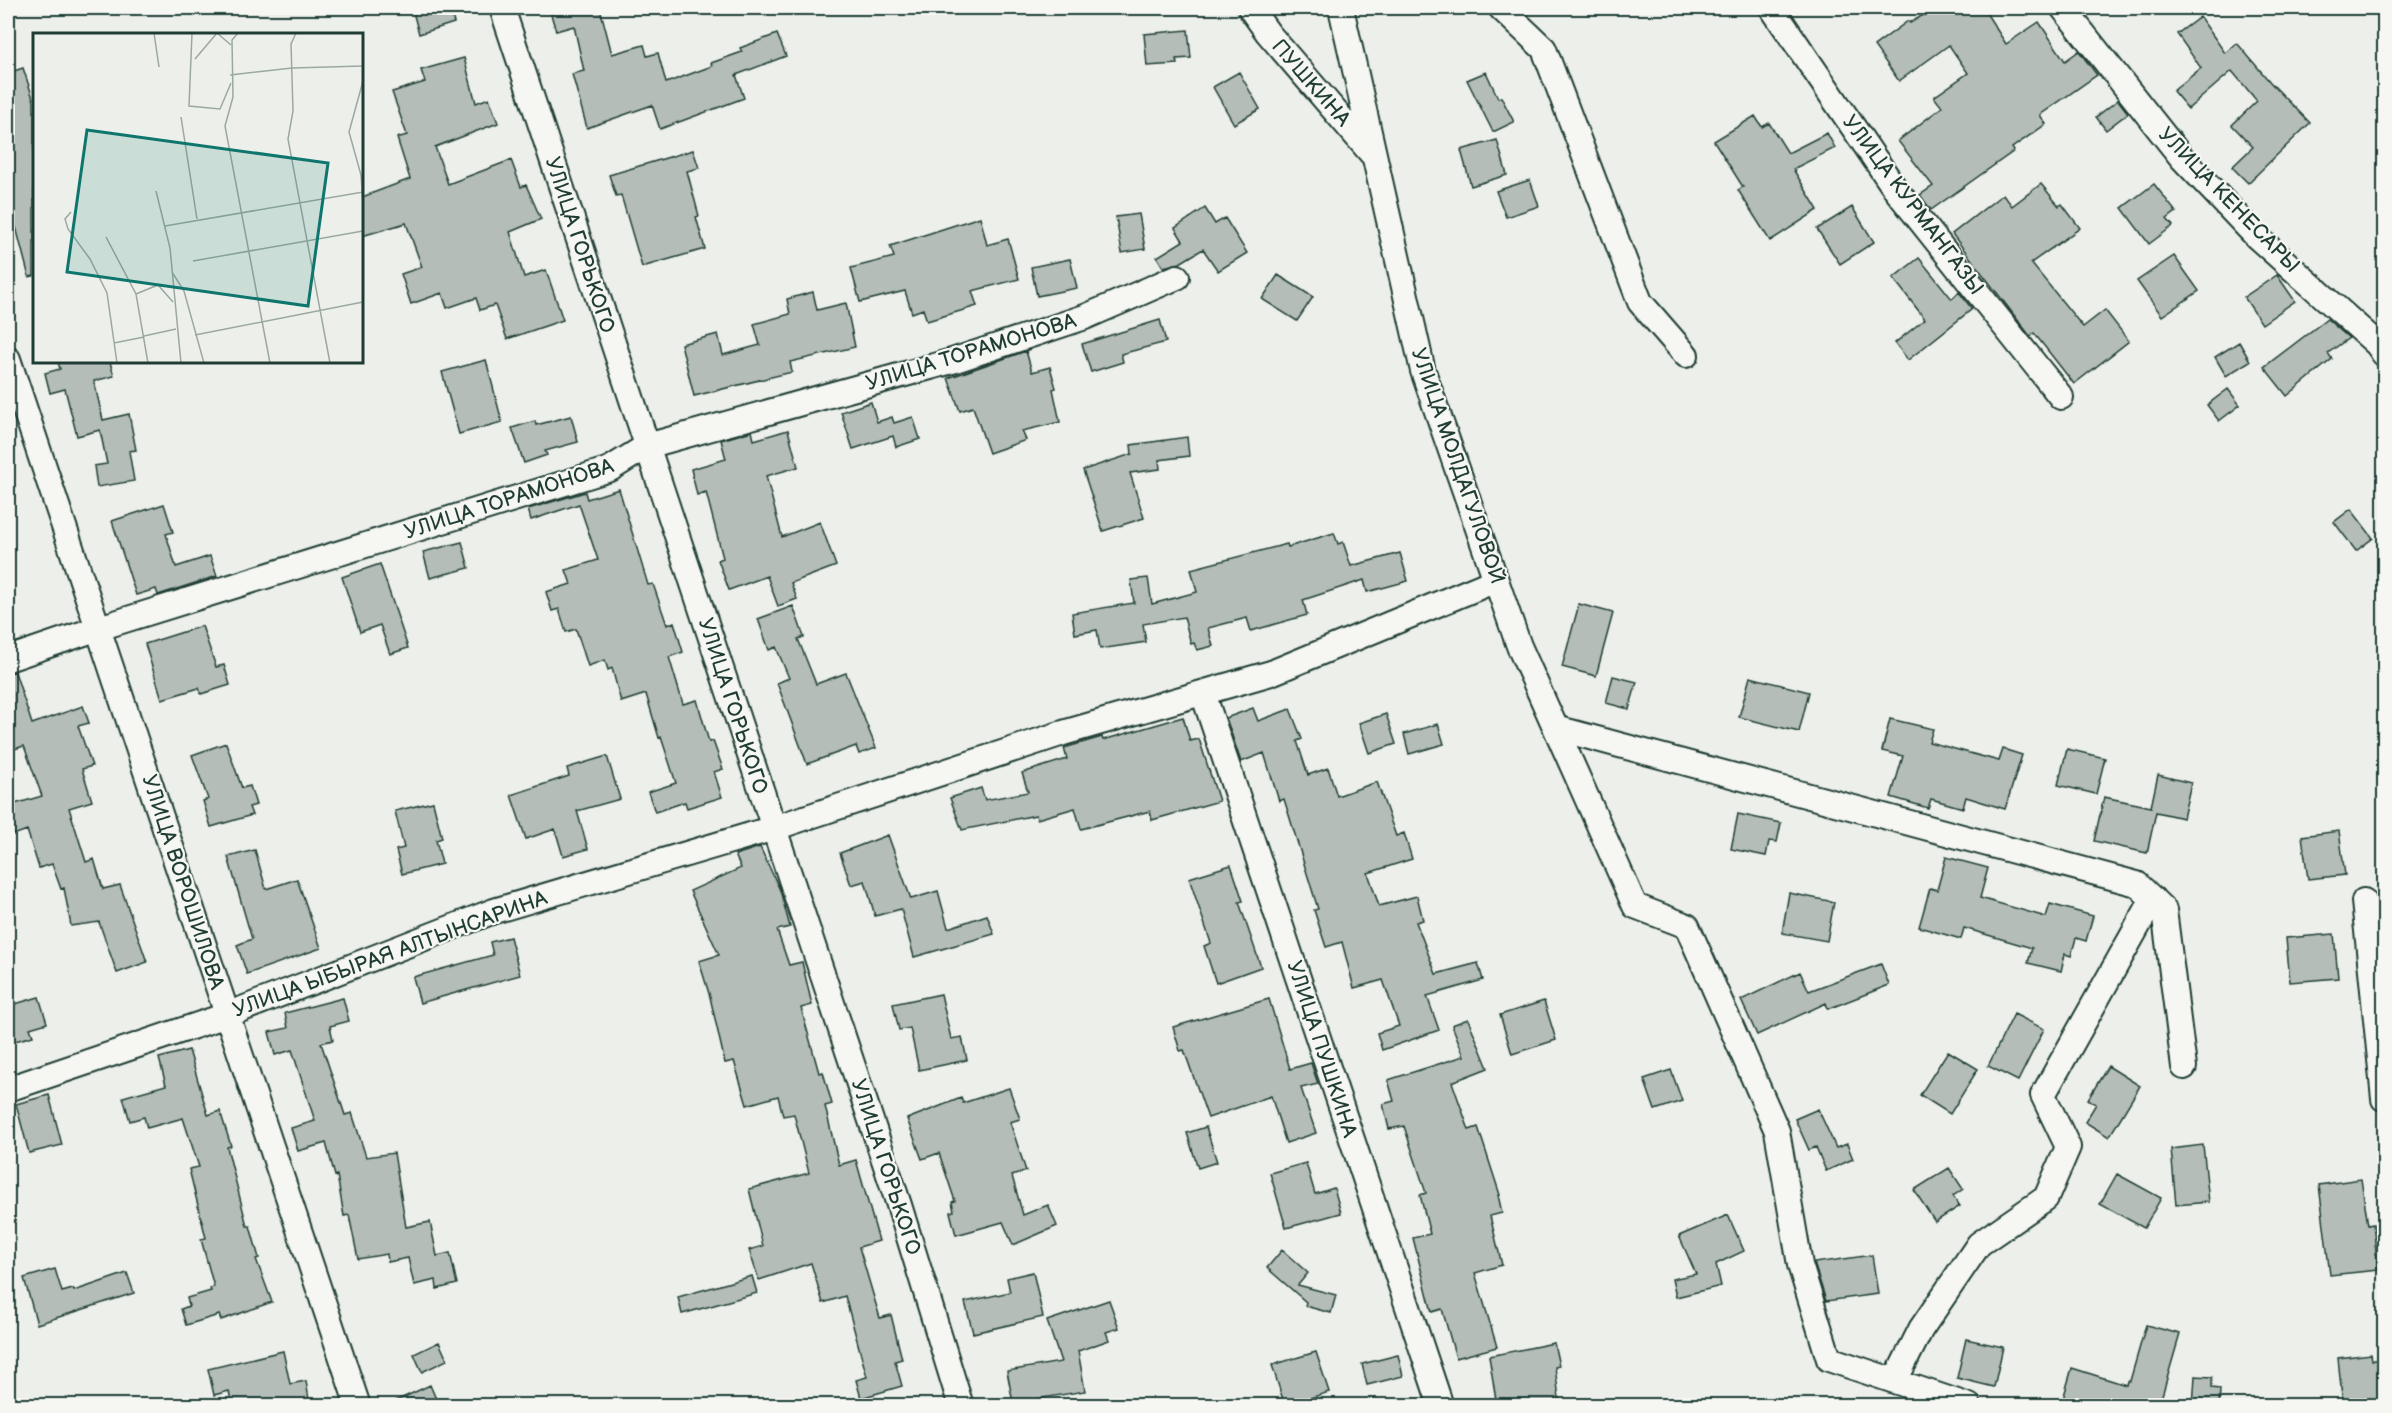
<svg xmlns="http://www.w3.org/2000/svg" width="2392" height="1413" viewBox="0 0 2392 1413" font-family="'Balsamiq Sans',sans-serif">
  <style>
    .building { fill: #b4bdb8; stroke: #1f3d34; stroke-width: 1.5 }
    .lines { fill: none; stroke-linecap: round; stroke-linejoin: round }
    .minor-casing { stroke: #1f3d34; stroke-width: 28 }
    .minor { stroke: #f6f6f2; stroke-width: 24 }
    .labels { text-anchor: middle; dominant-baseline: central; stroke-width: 4.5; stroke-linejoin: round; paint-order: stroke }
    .street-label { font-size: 21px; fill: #1f3d34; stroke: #f6f6f2 }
    .inset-road { fill: none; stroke: #9ba8a1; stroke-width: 1.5 }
    .view { fill: #0f766e; fill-opacity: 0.15; stroke: #0f766e; stroke-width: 3 }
    .inset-edge { fill: none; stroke: #1f3d34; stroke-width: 3 }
  </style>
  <rect width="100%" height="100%" fill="#edefea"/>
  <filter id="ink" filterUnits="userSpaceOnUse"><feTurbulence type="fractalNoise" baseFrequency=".0167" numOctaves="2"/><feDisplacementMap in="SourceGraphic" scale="12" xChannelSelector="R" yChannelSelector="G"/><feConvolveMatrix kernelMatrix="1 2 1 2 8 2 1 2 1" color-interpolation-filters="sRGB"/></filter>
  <g filter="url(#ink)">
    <path class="building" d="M412 8H450L454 23 419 34Z
      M549 8H600L612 54 644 45 647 56 658 53 666 83 712 66 711 63 742 52 740 48 777 34 786 56 736 75 744 98 660 129 652 105 587 128 572 74 584 71 574 26 556 31Z
      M1935 8H1983L2006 44 2039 22 2065 61 2079 51 2097 75 2040 115 2046 124 2012 148 2014 151 1931 210 1920 195 1933 186 1898 141 1942 107 1934 97 1968 73 1949 45 1899 81 1874 46 1908 21 1910 23Z
      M2200 17 2225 53 2237 43 2270 82 2310 123 2248 183 2232 167 2253 147 2232 125 2257 101 2232 71 2188 109 2173 91 2201 68 2177 34Z
      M1188 30 1191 58 1176 59 1177 64 1147 66 1144 34Z
      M464 58 476 103 489 98 498 123 435 147 448 184 511 160 521 187 526 185 541 219 510 232 524 277 546 270 563 320 507 339 495 305 480 310 476 298 447 308 442 293 411 304 401 274 422 267 406 223 362 236V197L410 179 397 138 407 135 392 92 425 82 421 70Z
      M23 68 34 101V276L29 277 16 227 8 229V73Z
      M1239 72 1260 109 1234 124 1213 87Z
      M1486 72 1498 98 1501 97 1514 122 1493 132 1467 80Z
      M2118 100 2128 113 2106 130 2096 117Z
      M1755 116 1762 127 1769 123 1788 153 1827 133 1835 148 1793 169 1818 210 1770 241 1738 190 1743 187 1714 141Z
      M1497 140 1507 175 1471 186 1461 150Z
      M693 150 699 168 687 171 699 216 696 217 705 249 642 267 621 195 616 196 609 175Z
      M1530 180 1539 206 1506 217 1496 191Z
      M2041 184 2059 206 2062 204 2080 228 2031 263 2083 327 2105 310 2129 341 2074 384 2034 333 2030 336 1952 234 2003 194 2012 206Z
      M2154 184 2176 212 2167 219 2173 226 2149 244 2122 208Z
      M1852 207 1874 242 1840 264 1817 229Z
      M1205 208 1215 224 1225 218 1247 253 1218 271 1203 249 1180 263 1163 267 1157 257 1183 241 1175 228Z
      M1139 214 1145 249 1122 253 1116 217Z
      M980 217 987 245 1008 239 1019 279 972 291 977 306 927 321 923 309 912 313 905 291 860 302 851 268 894 257 890 246Z
      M2174 256 2199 291 2162 316 2137 281Z
      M1919 258 1952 299 1959 292 1972 309 1908 360 1895 343 1925 319 1893 278Z
      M1070 259 1077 288 1037 296 1031 267Z
      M1278 275 1313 297 1297 321 1262 299Z
      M2277 275 2295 301 2262 324 2244 297Z
      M813 292 817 310 846 303 855 347 790 362 792 372 694 396 681 344 718 334 723 355 760 345 754 324 790 314 787 299Z
      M2327 319 2349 338 2328 353 2332 359 2287 396 2264 367Z
      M1160 320 1166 342 1121 354 1123 362 1091 372 1082 344Z
      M2239 342 2250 361 2226 376 2215 357Z
      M1026 351 1032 372 1050 367 1056 388 1053 389 1060 422 1022 431 1026 440 989 453 973 407 960 411 948 378Z
      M486 360 502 422 459 434 442 372Z
      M58 362H110L114 376 94 381 103 420 129 414 136 450 129 451 134 481 97 487 94 466 107 464 100 430 77 436 65 389 50 393 45 373 60 369Z
      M2228 389 2240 405 2219 421 2207 405Z
      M871 402 877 422 892 417 894 423 913 417 920 439 896 447 893 436 853 449 841 412Z
      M571 416 578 442 545 451 547 455 524 463 512 428 535 421 536 425Z
      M788 430 798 467 766 476 782 537 820 522 836 566 791 583 797 599 778 606 767 576 729 590 718 560 723 558 706 492 697 495 691 469 726 459 721 440 752 431 754 440Z
      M1187 437 1189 456 1159 460 1160 469 1130 473 1144 518 1103 531 1083 470 1132 454 1131 445Z
      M619 489 648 585 653 584 667 625 674 622 683 652 669 657 683 704 697 700 709 742 713 741 723 769 714 772 722 797 687 808 685 802 655 812 648 792 676 783 661 737 659 738 646 694 621 702 612 668 608 670 605 660 588 666 576 629 566 632 559 609 552 611 546 592 571 584 566 570 598 560 579 504 531 520 528 509 585 492 587 499Z
      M164 504 173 532 166 534 176 567 210 556 217 576 158 595 156 589 136 595 112 521Z
      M2351 509 2373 538 2356 551 2334 522Z
      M1334 533 1338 544 1343 542 1351 566 1400 553 1408 581 1367 592 1364 580 1303 600 1307 615 1251 631 1247 618 1208 628 1213 646 1197 650 1194 643 1191 644 1184 617 1143 624 1146 642 1100 649 1097 630 1075 634 1072 613 1134 603 1131 580 1148 578 1152 604 1197 592 1191 569 1287 544 1288 547Z
      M462 542 469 568 430 578 423 552Z
      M380 564 408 648 390 654 380 625 360 632 342 577Z
      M1579 604 1613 613 1596 676 1562 667Z
      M793 606 804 637 798 639 816 684 846 673 876 748 859 754 856 746 807 764 777 683 789 678 776 647 769 650 758 619Z
      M202 626 216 667 224 665 230 685 201 694 199 688 162 699 145 644Z
      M15 672 32 724 83 706 89 723 78 726 92 766 82 769 92 801 69 808 86 862 94 859 103 889 120 885 147 962 117 973 99 922 71 926 64 888 61 889 52 864 39 868 27 830 8 837V806L42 796 24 746 8 751V673Z
      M1613 676 1637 682 1629 709 1606 703Z
      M1750 677 1809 692 1799 732 1739 717Z
      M1253 708 1258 721 1290 709 1302 739 1297 741 1308 775 1328 768 1337 796 1377 782 1396 836 1404 833 1412 859 1368 873 1379 906 1417 896 1423 920 1416 922 1436 974 1478 963 1483 980 1427 996 1439 1030 1382 1050 1377 1033 1399 1026 1383 980 1354 988 1342 942 1326 947 1314 910 1318 909 1284 799 1279 801 1264 753 1241 762 1226 718Z
      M1386 714 1396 744 1369 753 1359 723Z
      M1183 717 1190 741 1199 739 1219 801 1152 820 1150 811 1081 829 1075 808 1037 819 1036 815 962 830 950 798 981 788 985 800 1028 792 1022 773 1067 759 1064 748 1102 737 1103 740Z
      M1890 719 1933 729 1929 742 1999 761 2003 749 2022 755 2005 809 1966 797 1963 808 1931 799 1928 808 1891 797 1903 756 1882 751Z
      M1438 724 1444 744 1409 754 1404 734Z
      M226 743 242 788 250 786 256 805 249 807 252 815 211 827 203 801 208 799 192 755Z
      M2067 749 2105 758 2096 794 2058 785Z
      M607 756 620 799 577 811 588 849 563 856 555 829 526 839 511 795 569 776 567 768Z
      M2158 775 2191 783 2183 818 2156 812 2147 853 2094 841 2104 797 2151 807Z
      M433 802 442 838 436 840 442 864 402 874 396 850 404 848 395 811Z
      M1738 814 1781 823 1777 842 1769 841 1766 856 1731 849Z
      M2339 831 2345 875 2308 879 2302 836Z
      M888 835 911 899 938 891 948 928 987 915 994 934 914 957 901 909 875 916 865 881 851 885 840 853Z
      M760 847 780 890 790 927 777 930 789 965 802 962 812 1005 801 1008 819 1073 823 1072 832 1104 825 1106 839 1165 856 1160 879 1241 859 1247 880 1318 891 1315 902 1359 895 1361 902 1386 861 1398 856 1380 867 1377 845 1296 823 1303 811 1263 759 1280 749 1250 763 1246 749 1189 809 1173 794 1114 783 1116 778 1096 747 1105 734 1061 725 1063 710 997 699 961 719 955 690 891 741 868 735 855Z
      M255 850 266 889 297 879 321 948 247 974 237 945 252 939 228 857Z
      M1946 857 1988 868 1980 898 2046 917 2050 904 2093 916 2086 941 2076 938 2071 956 2065 954 2061 971 2028 963 2032 948 1964 928 1961 939 1919 927 1930 888 1937 890Z
      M1231 865 1243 901 1239 902 1261 967 1216 983 1204 946 1211 943 1189 878Z
      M1789 893 1834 902 1827 941 1782 933Z
      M2334 934 2338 978 2290 982 2286 938Z
      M510 937 520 975 420 1003 413 977 493 955 490 942Z
      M1881 964 1889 985 1828 1009 1826 1003 1757 1035 1741 1000 1800 972 1809 991Z
      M941 994 951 1039 962 1037 967 1060 919 1070 910 1028 899 1030 893 1004Z
      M39 997 47 1023 30 1028 33 1036 8 1043V1006Z
      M343 998 349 1021 330 1026 333 1040 321 1043 345 1115 352 1113 366 1157 394 1153 406 1227 430 1222 437 1256 450 1253 457 1284 437 1289 436 1280 414 1285 408 1258 388 1262 387 1254 358 1259 349 1215 344 1216 337 1175 335 1176 326 1143 298 1151 291 1128 315 1121 292 1050 275 1055 269 1032 288 1028 285 1013Z
      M1269 999 1290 1069 1311 1063 1318 1084 1301 1088 1316 1133 1286 1143 1271 1096 1208 1118 1184 1050 1180 1051 1173 1027Z
      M1544 1001 1556 1040 1512 1054 1500 1015Z
      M2014 1014 2044 1029 2018 1081 1988 1066Z
      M1468 1019 1488 1068 1452 1082 1469 1130 1478 1127 1500 1195H1498L1502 1213 1490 1216 1502 1265 1475 1273 1497 1347 1456 1358 1442 1309 1432 1312 1413 1238 1430 1234 1420 1195 1426 1193 1404 1126 1389 1129 1383 1104 1394 1101 1388 1080 1464 1056 1452 1025Z
      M189 1050 208 1115 220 1111 231 1146 227 1147 247 1226H250L259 1258 256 1259 272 1302 221 1320 219 1315 186 1325 181 1309 189 1306 187 1298 211 1291 210 1288 214 1287 201 1239 206 1238 189 1169 199 1167 183 1118 147 1128 144 1117 130 1121 123 1097 166 1085 159 1058Z
      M1948 1051 1978 1069 1950 1114 1920 1095Z
      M2108 1066 2140 1086 2109 1137 2085 1122 2096 1104 2088 1099Z
      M1671 1070 1682 1101 1655 1110 1644 1079Z
      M1009 1088 1020 1119 1010 1122 1026 1171 1012 1176 1023 1215 1048 1205 1057 1226 1013 1245 1003 1222 956 1235 950 1212 954 1211 952 1202 955 1201 939 1153 922 1159 907 1119 961 1098 963 1103Z
      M49 1095 62 1145 29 1153 16 1104Z
      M1818 1109 1836 1148 1847 1144 1853 1159 1826 1171 1816 1147 1809 1150 1795 1119Z
      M1206 1127 1217 1162 1198 1168 1187 1133Z
      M2203 1145 2209 1202 2176 1205 2171 1149Z
      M1306 1163 1315 1194 1334 1188 1341 1213 1286 1228 1270 1173Z
      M1949 1168 1963 1189 1953 1196 1960 1206 1935 1222 1914 1190Z
      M2117 1174 2161 1198 2144 1228 2100 1204Z
      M2361 1179 2368 1225 2373 1224 2378 1270 2330 1275 2319 1185Z
      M1728 1215 1744 1251 1716 1264 1721 1286 1676 1297 1672 1279 1696 1274 1679 1236Z
      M1282 1250 1308 1273 1298 1285 1336 1295 1331 1313 1305 1306 1306 1302 1267 1268Z
      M1872 1255 1878 1294 1826 1301 1814 1263Z
      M55 1269 62 1292 73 1289 74 1291 127 1273 134 1293 37 1324 24 1278Z
      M1033 1272 1043 1317 973 1333 965 1302 1010 1292 1007 1278Z
      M752 1276 757 1293 682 1314 678 1297Z
      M1109 1300 1119 1328 1106 1332 1109 1340 1078 1351 1085 1391 1013 1403 1007 1371 1061 1362 1047 1321Z
      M2146 1325 2180 1334 2159 1406H2061L2072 1368 2126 1385 2127 1381H2130Z
      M1966 1339 2003 1347 1994 1387 1957 1378Z
      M439 1342 447 1360 422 1372 414 1354Z
      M1554 1343 1559 1366 1555 1367 1560 1406H1497L1489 1356Z
      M283 1351 290 1384 306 1381 310 1406H232L229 1391 214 1395 208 1369Z
      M1316 1352 1329 1392 1285 1406 1272 1365Z
      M2371 1354 2372 1360H2383L2385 1404 2343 1406 2338 1358Z
      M1398 1355 1403 1376 1367 1385 1362 1364Z
      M2195 1376 2212 1377V1388L2220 1389 2219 1406H2193Z
      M430 1385 439 1406H385Z"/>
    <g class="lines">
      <defs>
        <path id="minor" d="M502 8 899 1205 961 1406
          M1250 8 1268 33 1371 153
          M1341 8 1423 371 1519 646 1635 906 1687 926 1777 1131 1800 1265 1829 1359 1969 1406
          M1501 8 1544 49 1640 302 1686 355
          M1772 8 1896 190 2061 397
          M2063 8 2182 158 2257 237 2377 344 2384 354
          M8 359 358 1406
          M8 659 99 628 610 469 647 446 952 361 1085 317 1177 277
          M1203 693 1441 1406
          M1556 728 2137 884 2164 910 2184 1067
          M2364 901 2384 1099
          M8 1089 227 1015 494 911 774 828 1063 733 1271 673 1496 580
          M1895 1381 1921 1329 1979 1244 2046 1198 2068 1147 2043 1095 2153 899"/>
      </defs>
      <use href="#minor" class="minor-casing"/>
      <use href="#minor" class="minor"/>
    </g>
  </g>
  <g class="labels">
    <g class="street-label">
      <text transform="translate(1311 83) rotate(49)">ПУШКИНА</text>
      <text transform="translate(2229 200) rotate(46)">УЛИЦА КЕНЕСАРЫ</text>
      <text transform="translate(1913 205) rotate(53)">УЛИЦА КУРМАНГАЗЫ</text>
      <text transform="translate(580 245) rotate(72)">УЛИЦА ГОРЬКОГО</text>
      <text transform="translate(971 352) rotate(-17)">УЛИЦА ТОРАМОНОВА</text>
      <text transform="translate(1458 466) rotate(71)">УЛИЦА МОЛДАГУЛОВОЙ</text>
      <text transform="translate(509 499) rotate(-18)">УЛИЦА ТОРАМОНОВА</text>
      <text transform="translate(733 706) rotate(72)">УЛИЦА ГОРЬКОГО</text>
      <text transform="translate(183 882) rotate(72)">УЛИЦА ВОРОШИЛОВА</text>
      <text transform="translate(390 954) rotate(-20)">УЛИЦА ЫБЫРАЯ АЛТЫНСАРИНА</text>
      <text transform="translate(1322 1049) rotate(72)">УЛИЦА ПУШКИНА</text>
      <text transform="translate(886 1167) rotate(72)">УЛИЦА ГОРЬКОГО</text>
    </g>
  </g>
  <g transform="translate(33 33)">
    <rect width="330" height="330" fill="#edefea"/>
    <path class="inset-road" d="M121 0 126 34M159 0 156 73 187 76 198 50M184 0 198 12M205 0 199 7 200 64 192 93 237 330M263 0 258 11 260 78 255 106 297 330M162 26 184 0M197 42 259 35 330 33M330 48 316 99 328 142 330 171M148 84 164 186M123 158 137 215 148 330M38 179 32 186 35 196 57 226 74 260 84 330M132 193 330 159M73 204 103 261 115 330M160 228 330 198M139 239 151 258 171 330M103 261 125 252 140 269M162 302 330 269M111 303 143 296M81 310 111 304"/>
    <path class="view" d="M54 97 295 130 275 273 34 239Z"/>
    <rect width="330" height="330" class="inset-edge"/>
  </g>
  <rect width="2392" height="1413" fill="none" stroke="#f6f6f2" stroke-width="30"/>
  <rect x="15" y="15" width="2362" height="1383" fill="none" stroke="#1f3d34" stroke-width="2" filter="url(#ink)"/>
</svg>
